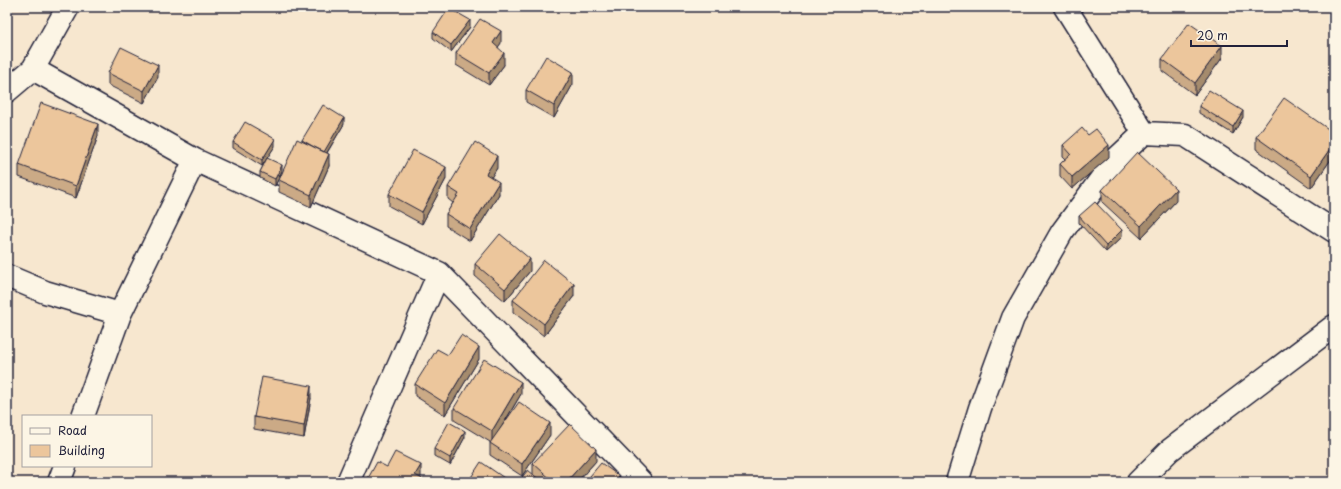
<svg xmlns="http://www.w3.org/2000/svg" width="1341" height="489" viewBox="0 0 1341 489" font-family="'Playpen Sans',sans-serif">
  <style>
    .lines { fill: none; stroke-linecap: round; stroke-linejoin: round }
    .minor-casing { stroke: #22223b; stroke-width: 25 }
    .minor { stroke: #fcf5e5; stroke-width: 22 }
    .wall { fill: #cbaa86; stroke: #22223b }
    .shaded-wall { fill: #a58b6d; stroke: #22223b }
    .building { fill: #ecc69c; stroke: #22223b }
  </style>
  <rect width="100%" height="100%" fill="#f7e7cf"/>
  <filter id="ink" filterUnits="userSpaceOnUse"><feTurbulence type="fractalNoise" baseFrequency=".025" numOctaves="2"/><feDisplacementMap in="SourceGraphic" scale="8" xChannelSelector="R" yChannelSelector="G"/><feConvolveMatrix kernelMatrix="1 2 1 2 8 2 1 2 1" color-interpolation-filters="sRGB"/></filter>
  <g filter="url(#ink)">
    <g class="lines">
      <defs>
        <path id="minor" d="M1065 7 1144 133 1185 135 1334 231
          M33 69 195 160 439 273 641 482
          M7 91 33 69 68 7
          M7 276 45 292 120 314 195 160
          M83 416 120 314
          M59 482 65 466
          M348 482 439 273
          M957 482 980 408 1013 318 1062 232 1115 160 1144 133
          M1138 482 1170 450 1334 326"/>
      </defs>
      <use href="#minor" class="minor-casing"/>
      <use href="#minor" class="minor"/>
    </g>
    <path class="wall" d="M470 27 451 52 433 38V32Z
      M501 43 498 47 504 65 489 85 456 65V53Z
      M1222 58 1195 95 1162 71V59Z
      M108 73 158 77 144 103 108 85Z
      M573 84 554 118 526 102V90Z
      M1199 106 1243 117 1233 134 1199 113Z
      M344 124 327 153 329 166 311 207 279 192V180L302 142V140Z
      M1334 133V155L1311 188 1256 149V137Z
      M1088 135 1109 157 1072 189 1060 176V164L1065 159 1063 157V145Z
      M98 136 76 198 19 177V165Z
      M233 142 275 146 267 158 282 171 275 186 260 178V172L265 162 262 166 233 148Z
      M497 168 491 177 499 194 470 241 446 226V214L453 203 448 199V187Z
      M446 179 422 224 389 206V194Z
      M1102 190 1176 201 1141 238 1102 202Z
      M1079 216 1122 237 1106 252 1079 223Z
      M475 264 530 271 505 301 475 276Z
      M574 296 544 336 513 312V300Z
      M448 355 479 359 445 415 415 396V384Z
      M521 394 504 423 550 435 522 476 490 455V442L454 420V408Z
      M311 398 304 438 254 429V417Z
      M465 437 450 465 434 456V449Z
      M596 461 577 482H518L533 474V463Z"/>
    <path class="shaded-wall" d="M470 20V27L451 52V45Z
      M501 31V43L493 55V43Z
      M1222 46V58L1195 95V83Z
      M504 53V65L489 85V73Z
      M158 65V77L144 103V91Z
      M573 72V84L554 118V106Z
      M1243 111V117L1233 134V127Z
      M344 118V124L323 159V153Z
      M98 124V136L76 198V186Z
      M275 139V146L262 166V160Z
      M1334 143V155L1311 188V176Z
      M1109 145V157L1072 189V177Z
      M329 154V166L311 207V195Z
      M497 156V168L486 186V174Z
      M282 165V171L275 186V179Z
      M446 167V179L422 224V212Z
      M499 182V194L470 241V229Z
      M1176 189V201L1141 238V226Z
      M1122 230V237L1106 252V246Z
      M530 259V271L505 301V289Z
      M574 284V296L544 336V324Z
      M479 347V359L445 415V403Z
      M521 382V394L492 443V431Z
      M311 386V398L304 438V426Z
      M550 423V435L522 476V464Z
      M465 431V437L450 465V458Z
      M596 449V461L577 482H566Z
      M421 465V477L418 482 415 475Z
      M619 476V482H615Z"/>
    <path class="building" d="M449 8 470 20 451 45 433 32Z
      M480 19 501 31 493 43 504 53 489 73 456 53Z
      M1189 23 1222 46 1195 83 1162 59Z
      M121 47 158 65 144 91 108 73Z
      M546 56 573 72 554 106 526 90Z
      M1209 90 1243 111 1233 127 1199 106Z
      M1284 98 1334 133V143L1311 176 1256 137Z
      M41 103 98 124 76 186 19 165Z
      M323 105 344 118 324 152 314 147 302 140Z
      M245 122 275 139 262 160 233 142Z
      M1082 128 1088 135 1096 129 1109 145 1072 177 1060 164 1071 154 1063 145Z
      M297 139 329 154 311 195 279 180Z
      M475 142 497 156 486 174 499 182 470 229 446 214 459 194 448 187Z
      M413 150 446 167 422 212 389 194Z
      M1137 152 1176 189 1141 226 1102 190Z
      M267 158 282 165 275 179 260 172Z
      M1095 202 1122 230 1106 246 1079 216Z
      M500 234 530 259 505 289 475 264Z
      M544 260 574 284 544 324 513 300Z
      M461 335 479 347 445 403 415 384 437 349 448 355Z
      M484 359 521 382 492 431 454 408Z
      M262 377 311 386 304 426 254 417Z
      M519 402 550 423 522 464 490 443Z
      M449 422 465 431 450 458 434 449Z
      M570 424 596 449 566 482H554L533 463Z
      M395 452 421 465 415 475 428 482H366L377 462 387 467Z
      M481 462 510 482H468Z
      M601 463 619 476 615 482H585Z
      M528 470 542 482H518Z"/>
  </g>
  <rect width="1341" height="489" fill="none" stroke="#fcf5e5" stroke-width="24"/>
  <rect x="12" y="12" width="1317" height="465" fill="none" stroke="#22223b" stroke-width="1.5" filter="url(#ink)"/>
  <rect x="22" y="415" width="130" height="52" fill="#fcf5e5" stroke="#a5a1a1"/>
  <rect x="30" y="428" width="20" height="6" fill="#fcf5e5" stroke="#a5a1a1"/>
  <text x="58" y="435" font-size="12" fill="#22223b">Road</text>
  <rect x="30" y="445" width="20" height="12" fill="#ecc69c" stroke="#a5a1a1"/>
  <text x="58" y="455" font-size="12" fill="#22223b">Building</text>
  <path d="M1191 40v6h96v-6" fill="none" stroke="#22223b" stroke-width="2"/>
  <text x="1197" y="40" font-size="12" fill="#22223b" stroke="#fcf5e5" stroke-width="3" paint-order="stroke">20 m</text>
</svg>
